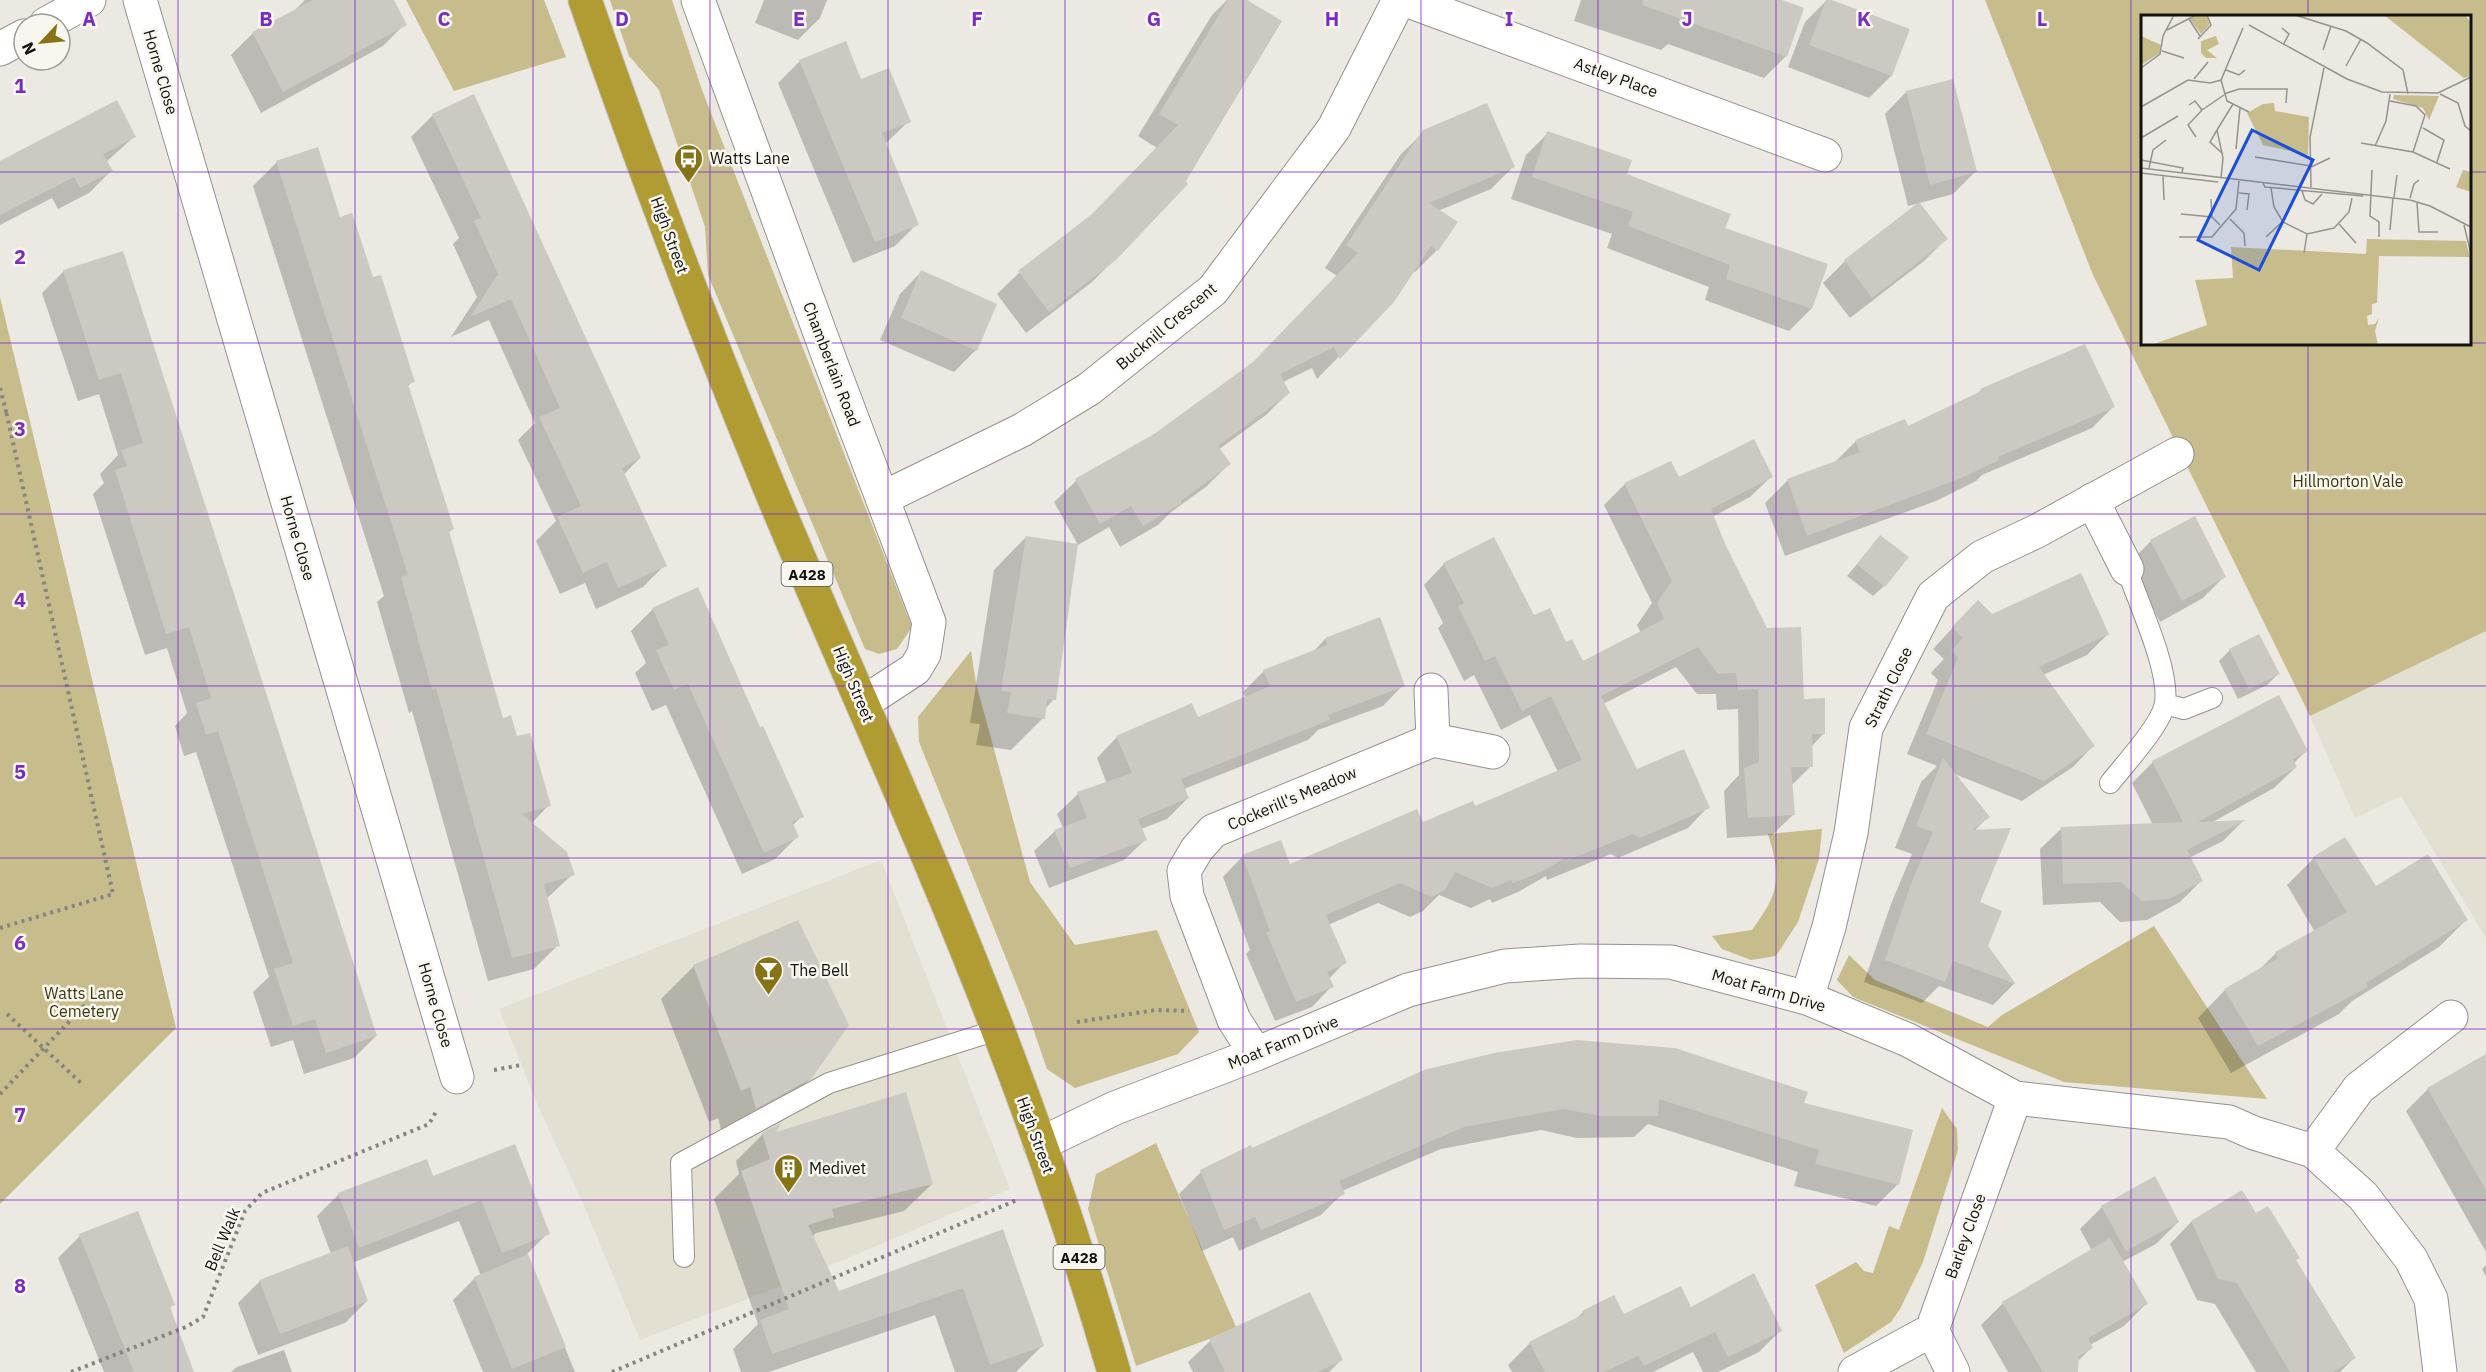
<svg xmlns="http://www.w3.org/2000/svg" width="2486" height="1372" viewBox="0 0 2486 1372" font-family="'IBM Plex Sans',sans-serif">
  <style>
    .built { fill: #e3e0d1 }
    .green { fill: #c7bd8c; fill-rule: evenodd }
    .shadow { fill: #0003 }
    .building { fill: #cbc9c2 }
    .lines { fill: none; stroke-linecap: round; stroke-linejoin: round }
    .lane-casing { stroke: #93928b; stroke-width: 22 }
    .street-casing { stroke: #93928b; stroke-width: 35 }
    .highway-casing { stroke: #c6c6c6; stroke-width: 35 }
    .path { stroke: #878580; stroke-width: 4; stroke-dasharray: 3 4.5; stroke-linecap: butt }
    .lane { stroke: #fff; stroke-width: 20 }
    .street { stroke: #fff; stroke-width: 33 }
    .highway { stroke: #b19c34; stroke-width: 33 }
    .grid { fill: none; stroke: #7b2cbf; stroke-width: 1.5; stroke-opacity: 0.55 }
    .labels { text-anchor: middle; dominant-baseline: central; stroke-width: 5; stroke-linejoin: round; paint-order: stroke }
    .shield { fill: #f8f7ef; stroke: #585753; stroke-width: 1.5 }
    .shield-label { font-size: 15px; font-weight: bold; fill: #131210 }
    .street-label { font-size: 16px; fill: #131210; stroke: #f8f7ef }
    .poi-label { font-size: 16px; fill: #131210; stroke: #f8f7ef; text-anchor: start }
    .park-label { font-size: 16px; fill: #3e360d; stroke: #f8f7ef }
    .inset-road { fill: none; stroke: #95938e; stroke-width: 1.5 }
    .view { fill: #1d4ed8; fill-opacity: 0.15; stroke: #1d4ed8; stroke-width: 3 }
    .inset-edge { fill: none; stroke: #131210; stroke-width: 3 }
    .grid-label { font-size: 20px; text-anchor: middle; font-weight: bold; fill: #7b2cbf; stroke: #f8f7ef; stroke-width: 5; stroke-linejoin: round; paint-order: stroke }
  </style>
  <rect width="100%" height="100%" fill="#ebe9e2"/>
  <path class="built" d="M2486 631V938L2401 796 2355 818 2310 716Z
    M881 860 1010 1189 794 1281 640 1340 582 1201 539 1108 499 1009Z"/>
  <path class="green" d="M406 0H544L566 57 454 91Z
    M610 0H672L702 90 912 627 897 649 879 654 865 649 708 275 705 227 659 90 629 56Z
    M1985 0H2486V631L2310 716 2093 275ZM2142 16H2470V344H2142Z
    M0 297 176 1028 0 1204Z
    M971 651 976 683 1030 882 1075 945 1157 930 1199 1032 1178 1054 1075 1088 1047 1069 1026 1008 919 742 918 717Z
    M1822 829 1819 859 1798 922 1776 956 1751 960 1722 949 1712 936 1752 930C1779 893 1782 879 1768 834Z
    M2154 926 2267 1099 2064 1082 1853 997 1837 980 1849 955 1875 980 1988 1027 2002 1015Z
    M1942 1108 1957 1129 1958 1150 1923 1262 1900 1309 1891 1322 1844 1353 1815 1285 1856 1262 1864 1271 1873 1273 1889 1226 1899 1230Z
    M1156 1143 1236 1327 1209 1339 1136 1366 1088 1209 1096 1174Z"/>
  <path class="shadow" d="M305 0H392L405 24 383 46 261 113 231 55 253 33 293 12Z
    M764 0H827L820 18 798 40 755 23Z
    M1227 0H1244L1115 259 1092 282 1026 333 997 294 1019 273 1090 217 1157 148 1138 136 1212 15Z
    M1581 0H1777L1786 56 1764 78 1668 44 1661 50 1574 21Z
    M1827 0 1908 30 1891 76 1869 98 1788 67 1805 22Z
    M800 61 860 81 909 121 885 144 917 224 895 246 853 263 778 83Z
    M1906 92 1975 172 1953 194 1908 206 1885 114Z
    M433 115 640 458 623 475 665 565 643 587 596 609 585 583 560 594 536 541 556 521 518 440 535 423 489 320 451 337 477 297 453 244 459 238 411 137Z
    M1424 132 1513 167 1491 189 1438 211 1437 250 1415 272 1413 271 1393 301 1317 379 1312 368 1283 382 1288 393 1266 415 1218 450 1229 464 1207 486 1170 513 1158 525 1120 547 1109 527 1078 545 1054 502 1076 481 1154 436 1251 366 1337 276 1325 268 1401 154Z
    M1548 133 1723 229 1826 265 1811 309 1789 331 1705 300 1709 287 1607 248 1612 234 1511 199 1526 155Z
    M134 137 106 162 111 171 89 193 58 209 52 198 0 225V163Z
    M277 162 339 219 372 279 413 381 407 387 453 529 448 533 502 719 516 738 549 805 531 824 573 874 546 899 558 945 534 969 488 981 412 711 409 713 377 602 384 596 253 186Z
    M1946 239 1924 261 1850 318 1823 283 1845 261Z
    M122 253 376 1036 354 1058 304 1074 293 1040 271 1047 253 992 269 977 196 752 184 756 175 726 187 713 167 648 145 655 93 494 104 483 100 474 118 455 99 394 78 401 42 293 64 271Z
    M921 272 976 350 954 372 880 340 900 294Z
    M1981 390 2113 407 2092 428 1982 475 1976 481 1936 501 1785 556 1765 503 1787 481 1833 464 1856 441 1907 428 1976 395Z
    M1670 463 1678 479 1771 477 1750 497 1712 517 1725 547 1803 700 1824 733 1811 747V766L1791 786 1793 815 1772 835 1727 838 1724 791 1739 775 1738 709 1717 710 1716 694H1697L1676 667 1603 704 1636 771 1708 807 1688 828 1618 858 1611 854 1547 880 1546 876 1518 892 1492 903 1490 899 1471 908 1439 895 1423 911 1410 917 1378 903 1328 925 1345 962 1329 979 1332 986 1312 1007 1275 1021 1246 954 1250 950 1223 877 1243 856 1289 866 1474 808 1558 772 1530 715 1501 730 1474 675 1464 681 1438 628 1443 623 1424 585 1444 564 1533 617 1566 644 1583 663 1641 633 1637 625 1652 603 1604 505 1625 484Z
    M1026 537 1054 699 1045 709 1043 718 1011 750 976 745 980 724 970 723 994 570Z
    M1880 537 1884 586 1873 596 1847 576Z
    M2151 541 2225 576 2203 598 2160 622 2129 563Z
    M653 609 759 729 802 816 792 826 797 837 775 859 742 874 666 705 652 711 635 673 646 663 631 631Z
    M1992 616 2108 634 2087 655 2043 675 2093 746 2073 767 2022 801 1952 773 1988 817 1974 831 1978 903 1987 947 2014 984 1993 1005 1939 986 1922 1003 1864 982 1891 904 1912 854 1895 848 1921 782 1937 766 1907 754 1938 680 1931 673 1944 659 1933 649 1957 623Z
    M1325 639 1403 685 1383 706 1318 730 1308 740 1184 789 1188 798 1167 819 1141 829 1145 840 1124 860 1049 888 1034 851 1055 831 1063 828 1057 814 1078 794 1107 784 1097 758 1117 737 1197 719 1246 698 1243 692 1264 671 1312 653Z
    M2230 650 2278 674 2267 685 2238 699 2219 661Z
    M2306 751 2294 763 2296 767 2274 788 2211 823 2242 822 2223 841 2189 858 2201 881 2180 902 2147 920 2120 922 2100 902 2043 905 2040 849 2062 828 2153 825 2132 783 2153 762Z
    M2314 858 2375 888 2466 920 2439 947 2352 1001 2339 1014 2231 1073 2198 1018 2225 990 2258 971 2276 953 2315 932 2287 885Z
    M797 922 811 1078 778 1110 724 1140 718 1118 709 1122 661 999 693 967Z
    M2486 1056V1252L2406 1111 2428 1089Z
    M1425 1072 1803 1104 1898 1184 1876 1206 1794 1186 1798 1172 1648 1124 1634 1137 1577 1138 1541 1130 1441 1149 1342 1191 1343 1193 1321 1215 1239 1251 1233 1237 1202 1251 1179 1194 1201 1172 1250 1147 1251 1150Z
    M763 1134H772L932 1184 904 1211 816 1233 812 1237 838 1293 1003 1231 1042 1346 1016 1372H955L935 1315 769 1372H741L733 1349 758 1324 714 1199 739 1174 736 1161Z
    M514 1146 548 1233 527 1254 575 1372H483L453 1300 475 1278 481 1276 459 1221 352 1263 367 1301 345 1323 258 1355 238 1303 260 1281 331 1254 317 1216 339 1194 432 1178Z
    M2242 1192 2255 1215 2295 1261 2354 1358 2340 1372H2256L2215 1304 2197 1300 2170 1244 2191 1222Z
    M2102 1207 2178 1222 2156 1244 2122 1262 2146 1304 2124 1326 2090 1345 2092 1347 2077 1362 2076 1372H2008L1981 1325 2003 1303 2092 1251 2080 1229Z
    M80 1236 173 1304 169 1309 193 1372H104L58 1258Z
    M2486 1265V1277L2482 1269Z
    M1690 1309 1781 1330 1759 1352 1718 1372H1703L1693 1352 1653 1372H1512L1508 1365 1530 1343 1575 1320 1583 1312 1623 1316Z
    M1210 1341 1341 1360 1329 1372H1193L1188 1362Z
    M284 1350 292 1372H231L237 1367Z"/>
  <path class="building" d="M313 0H394L407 25 283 92 252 32Z
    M1228 0H1247L1282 21 1186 181 1188 184 1116 260 1049 312 1018 271 1092 214 1178 125 1159 114Z
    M1643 0H1782L1804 8 1787 57 1642 5Z
    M1826 0H1832L1910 29 1892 76 1809 45Z
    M846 41 861 79 889 68 911 122 882 133 919 225 875 242 799 60Z
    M1953 79 1977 172 1930 185 1906 91Z
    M474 94 641 458 622 468 667 566 618 588 607 562 583 573 557 517 581 506 539 417 560 408 511 299 470 317 498 274 474 221 481 218 432 114Z
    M117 100 136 137 103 154 113 171 80 188 74 177 0 215V161Z
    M1487 103 1515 167 1429 203 1458 222 1438 251 1431 246 1394 302 1340 359 1334 347 1280 374 1290 393 1218 446 1231 464 1181 501 1182 503 1143 526 1131 506 1100 524 1075 479 1154 434 1253 362 1358 253 1346 245 1423 130Z
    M1547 131 1632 160 1627 174 1731 214 1725 228 1828 264 1812 309 1726 279 1730 265 1628 226 1633 212 1532 177Z
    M318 147 340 217 352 213 373 277 381 275 415 382 408 384 454 529 449 531 503 718 511 715 517 736 530 733 551 806 522 814 567 852 575 875 544 884 560 946 512 958 436 688 432 690 401 577 408 575 276 161Z
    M1919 202 1948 239 1872 298 1844 260Z
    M123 251 377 1036 326 1053 315 1019 293 1026 274 969 293 963 218 731 206 735 196 703 211 698 189 627 166 634 115 470 127 466 121 450 143 443 121 373 99 380 63 270Z
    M921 270 997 304 977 351 901 318Z
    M2085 344 2115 407 1998 457 1999 460 1959 479 1807 536 1787 479 1860 452 1855 440 1905 419 1908 426 1981 391 1980 389Z
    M1754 439 1773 477 1711 509 1726 546 1767 628 1801 627 1804 699 1825 698V734H1812L1813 767H1791L1795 815 1748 818 1744 768 1759 762 1758 689 1738 690 1736 673 1718 674 1698 647 1601 696 1637 769 1684 749 1710 808 1640 838 1633 834 1568 860 1567 857 1541 872 1513 883 1511 880 1492 888 1455 872 1445 890 1432 897 1400 883 1326 915 1347 963 1327 972 1334 987 1296 1002 1266 932 1270 931 1242 855 1281 840 1290 864 1417 809 1423 822 1473 801 1475 806 1582 760 1551 696 1522 711 1495 656 1485 661 1458 606 1464 603 1443 563 1494 537 1534 615 1550 608 1566 642 1572 639 1583 661 1664 619 1657 603 1672 581 1624 483 1671 461 1679 477Z
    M2195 516 2226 577 2182 601 2150 540Z
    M1880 535 1909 557 1885 587 1857 564Z
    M1026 536 1078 544 1056 700 1047 699 1045 719 1007 713 1011 692 1001 691Z
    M2081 573 2109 634 2039 667 2095 746 2044 781 1926 734 1958 658 1951 651 1963 638 1952 627 1978 600 1992 614Z
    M698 587 760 727 763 726 804 817 792 822 799 837 764 853 688 684 674 690 656 650 669 645 652 608Z
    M1380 617 1405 686 1328 715 1330 720 1181 779 1189 798 1138 819 1147 840 1070 868 1054 830 1087 818 1077 792 1132 773 1116 736 1192 703 1198 717 1270 686 1263 670 1327 645 1325 638Z
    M2259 634 2280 674 2249 689 2229 649Z
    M2279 695 2308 751 2293 759 2297 767 2198 822 2246 820 2187 850 2203 881 2169 899 2142 901 2121 882 2063 884 2061 827 2183 822 2152 761Z
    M1943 758 1990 817 1972 830 2011 828 1980 902 2002 911 1988 946 2016 984 1953 961 1945 982 1885 960 1912 881 1933 832 1916 826Z
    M2345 837 2376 886 2428 854 2468 920 2366 983 2368 987 2258 1046 2224 989 2278 958 2275 952 2347 912 2313 857Z
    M798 920 849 1025 812 1078 756 1109 750 1087 741 1091 693 965Z
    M1577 1040 1675 1048 1808 1092 1804 1103 1913 1130 1899 1185 1815 1164 1819 1150 1659 1099 1658 1116H1600L1564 1109 1464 1127 1339 1181 1345 1194 1323 1204 1261 1230 1255 1217 1224 1230 1200 1170 1251 1145 1252 1148 1424 1070 1494 1053Z
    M2486 1054V1190L2427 1088Z
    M906 1092 933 1184 832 1209 834 1217 808 1225 839 1291 1003 1229 1044 1346 990 1365 963 1288 772 1354 760 1320 789 1309 741 1171 770 1159 762 1133 782 1122 776 1132Z
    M515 1144 550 1234 502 1253 481 1200 359 1248 338 1193 427 1159 433 1176Z
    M2155 1176 2179 1222 2126 1251 2101 1206Z
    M2242 1190 2256 1213 2268 1206 2300 1258 2296 1260 2356 1358 2333 1372H2290L2237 1283 2218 1279 2191 1221Z
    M138 1211 175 1305 170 1307 194 1372H134L79 1234Z
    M2110 1238 2148 1304 2088 1338 2093 1348 2079 1356 2078 1372H2043L2002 1302Z
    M348 1246 368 1301 280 1334 259 1280Z
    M528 1254 566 1347 512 1369 474 1277Z
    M1754 1273 1782 1331 1728 1357 1715 1332 1644 1366 1638 1356 1604 1372H1545L1529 1342 1584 1314 1582 1311 1614 1295 1624 1314 1681 1286 1691 1307Z
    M1310 1292 1343 1360 1318 1372H1225L1209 1339Z"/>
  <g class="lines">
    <defs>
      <path id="lane" d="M2165 704 2184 709 2212 698
        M2110 783C2124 765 2162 724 2165 703 2170 669 2138 603 2127 569
        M684 1257 681 1163 829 1083 997 1030"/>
      <path id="street" d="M140 0 457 1077
        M698 0 831 363 929 622 924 654 915 669 863 703
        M1406 0 1825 155
        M46 24 89 0
        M0 49 24 36
        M883 498 1022 430 1089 389 1213 290 1334 128 1399 0
        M2092 500 2127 569
        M1431 690 1433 740
        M1807 998 1829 927 1851 833 1866 728 1933 596 1982 557 2037 531 2177 454
        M1256 1054 1234 1020 1187 896 1184 871 1197 849 1213 831 1433 740 1493 752
        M1040 1144 1115 1108 1256 1054 1408 990 1505 966 1580 961 1671 962 1807 998 1908 1040 2015 1098 2229 1122 2254 1133 2313 1151 2363 1196 2411 1259 2431 1299 2440 1372
        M2313 1151 2359 1088 2451 1017
        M1855 1372 1932 1330
        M1953 1372 1932 1330 2015 1098"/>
      <path id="highway" d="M585 0C641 163 703 325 768 484 836 648 911 809 976 974 1028 1104 1075 1237 1114 1372"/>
    </defs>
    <use href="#lane" class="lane-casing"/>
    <use href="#street" class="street-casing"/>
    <use href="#highway" class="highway-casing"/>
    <path class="path" d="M0 388 6 411 0 413
      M0 928 113 894 6 411
      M7 1014 81 1083
      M1077 1022 1156 1010 1189 1011
      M494 1070 521 1065
      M0 1094 88 1002
      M71 1372 186 1327 203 1317 245 1211 262 1193 429 1124 437 1110
      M612 1372 1017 1200"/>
    <use href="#lane" class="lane"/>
    <use href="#street" class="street"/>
    <use href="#highway" class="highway"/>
  </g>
  <path class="grid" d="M178 0V1372M355 0V1372M533 0V1372M710 0V1372M888 0V1372M1065 0V1372M1243 0V1372M1421 0V1372M1598 0V1372M1776 0V1372M1953 0V1372M2131 0V1372M2308 0V16M0 172H2142M2470 172H2486M0 343H2142M2470 343H2486M2308 344V1372M0 514H2486M0 686H2486M0 858H2486M0 1029H2486M0 1200H2486"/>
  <defs>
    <symbol id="bus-pin" viewBox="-11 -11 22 30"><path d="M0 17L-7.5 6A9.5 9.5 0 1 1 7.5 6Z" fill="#857316" stroke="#f8f7ef"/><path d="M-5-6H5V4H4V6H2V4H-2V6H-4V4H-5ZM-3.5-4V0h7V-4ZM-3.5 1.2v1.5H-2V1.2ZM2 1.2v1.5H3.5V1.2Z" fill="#fff"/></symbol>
    <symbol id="bar-pin" viewBox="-11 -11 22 30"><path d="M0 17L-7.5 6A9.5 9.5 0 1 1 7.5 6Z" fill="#857316" stroke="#f8f7ef"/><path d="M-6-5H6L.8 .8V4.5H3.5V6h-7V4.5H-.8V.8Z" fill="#fff"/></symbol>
    <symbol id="building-pin" viewBox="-11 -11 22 30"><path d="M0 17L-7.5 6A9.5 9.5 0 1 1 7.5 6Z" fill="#857316" stroke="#f8f7ef"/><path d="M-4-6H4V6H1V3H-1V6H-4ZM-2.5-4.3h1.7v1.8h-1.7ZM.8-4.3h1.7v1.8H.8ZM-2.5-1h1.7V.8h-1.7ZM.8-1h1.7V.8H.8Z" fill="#fff"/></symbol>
  </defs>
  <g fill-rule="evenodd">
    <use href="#bus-pin" x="672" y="142" width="33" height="45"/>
    <use href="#bar-pin" x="752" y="954" width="33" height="45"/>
    <use href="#building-pin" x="772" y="1152" width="33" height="45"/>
  </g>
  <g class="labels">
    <g class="shield">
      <rect x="781.5" y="562" width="51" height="24" rx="4.5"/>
      <rect x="1053.5" y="1245" width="51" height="24" rx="4.5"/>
    </g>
    <g class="shield-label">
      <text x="807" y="574">A428</text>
      <text x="1079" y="1257">A428</text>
    </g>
    <g class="street-label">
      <text transform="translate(161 72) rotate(74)">Horne Close</text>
      <text transform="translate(1616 77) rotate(20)">Astley Place</text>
      <text transform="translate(670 235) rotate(70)">High Street</text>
      <text transform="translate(1166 326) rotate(-40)">Bucknill Crescent</text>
      <text transform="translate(832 364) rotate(69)">Chamberlain Road</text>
      <text transform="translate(298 538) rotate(74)">Horne Close</text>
      <text transform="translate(854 684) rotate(67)">High Street</text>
      <text transform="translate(1888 687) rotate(-64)">Strath Close</text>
      <text transform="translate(1292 798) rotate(-23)">Cockerill's Meadow</text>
      <text transform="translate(1769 990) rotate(16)">Moat Farm Drive</text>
      <text transform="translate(436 1005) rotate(74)">Horne Close</text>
      <text transform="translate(1283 1042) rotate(-22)">Moat Farm Drive</text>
      <text transform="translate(1036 1135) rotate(70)">High Street</text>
      <text transform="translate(1965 1236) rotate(-70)">Barley Close</text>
      <text transform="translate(222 1239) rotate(-67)">Bell Walk</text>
    </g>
    <g class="poi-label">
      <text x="710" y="158">Watts Lane</text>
      <text x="790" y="970">The Bell</text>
      <text x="809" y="1168">Medivet</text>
    </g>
    <g class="park-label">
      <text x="2348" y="481">Hillmorton Vale</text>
      <text x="84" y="993">Watts Lane<tspan x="84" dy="18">Cemetery</tspan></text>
    </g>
  </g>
  <g transform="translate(2141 15)">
    <rect width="330" height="330" fill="#ebe9e2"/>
    <path d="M56 0H65L69 9 60 19 49 4ZM243 0H324L330 8V61L323 63ZM0 21 20 30 19 38 0 50ZM75 21 78 29 66 35 76 43H65L60 38V26ZM253 80 298 81 288 105 282 93 252 84ZM133 88 134 96 168 102 167 140 122 130 106 98 122 89ZM322 155 330 157V177L315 172ZM226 224 325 226 329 242 238 241 236 288 231 289V299L226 301 227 310 234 309 238 303 234 316 237 330H10L66 310 54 265 92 263 90 232 225 239Z" fill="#c7bd8c"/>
    <path class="inset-road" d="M154 0 205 16 226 28 262 55 267 79M48 4 59 21M108 10 206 64 241 77 297 78 330 62M141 13 148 19 142 30M26 15 55 0M57 24 70 10 66 0M182 35 190 11M21 36 43 43M205 51 220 24M0 53 19 39 22 21 33 0M85 55 98 60 104 55M53 64 67 47M80 65 86 86 108 97M83 79 98 74H146L145 88M299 79 317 88 324 111 330 116M249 86 275 91 284 100 272 137M48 90 54 86 61 95M0 92 47 65 69 68 80 65 102 13M282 113 303 125 296 147M76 115 69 127 82 139M55 122 47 110 61 95 83 80M0 123 37 101M220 128 272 137 309 154M234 131 245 106 249 79M95 134 99 93M114 142 170 151M0 145 42 153 41 157M170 152 189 143M0 153 269 185 289 191 330 212M8 153 12 135 25 125M231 155 229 201 238 207V222M0 158 77 167M22 160 23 185M80 163 82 143 76 115 92 89M122 168 124 172 222 181M170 172 169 122 183 53M130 173 133 192 142 207 166 219 193 213 208 197 211 183M161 176 164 185 172 189 181 179M98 178 108 179 106 195M253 182 256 160M269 183 273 169 278 165M70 184 71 202M276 188 278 217H297M40 199 71 202 79 210M89 204 103 218 104 231M198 209 215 228M323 210 330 239M249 215 252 183M38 222H71L95 194 98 166M125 222 141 207M163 238 166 219"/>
    <path class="view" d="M111 115 172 145 118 255 57 225Z"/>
    <rect width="330" height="330" class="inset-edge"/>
  </g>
  <g class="grid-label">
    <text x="89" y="26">A</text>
    <text x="266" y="26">B</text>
    <text x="444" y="26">C</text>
    <text x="622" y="26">D</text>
    <text x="799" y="26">E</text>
    <text x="977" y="26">F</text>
    <text x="1154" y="26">G</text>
    <text x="1332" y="26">H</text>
    <text x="1509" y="26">I</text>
    <text x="1687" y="26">J</text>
    <text x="1864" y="26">K</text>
    <text x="2042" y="26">L</text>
    <text x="20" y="93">1</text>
    <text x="20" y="264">2</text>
    <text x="20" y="436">3</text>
    <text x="20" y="607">4</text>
    <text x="20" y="779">5</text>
    <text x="20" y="950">6</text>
    <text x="20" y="1122">7</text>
    <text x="20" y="1293">8</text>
  </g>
  <g transform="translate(42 42) rotate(244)"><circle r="28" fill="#f8f7ef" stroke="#9c9b96" stroke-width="1.5"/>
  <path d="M0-4.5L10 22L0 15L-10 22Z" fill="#857316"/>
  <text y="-9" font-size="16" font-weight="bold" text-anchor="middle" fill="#131210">N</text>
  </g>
</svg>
